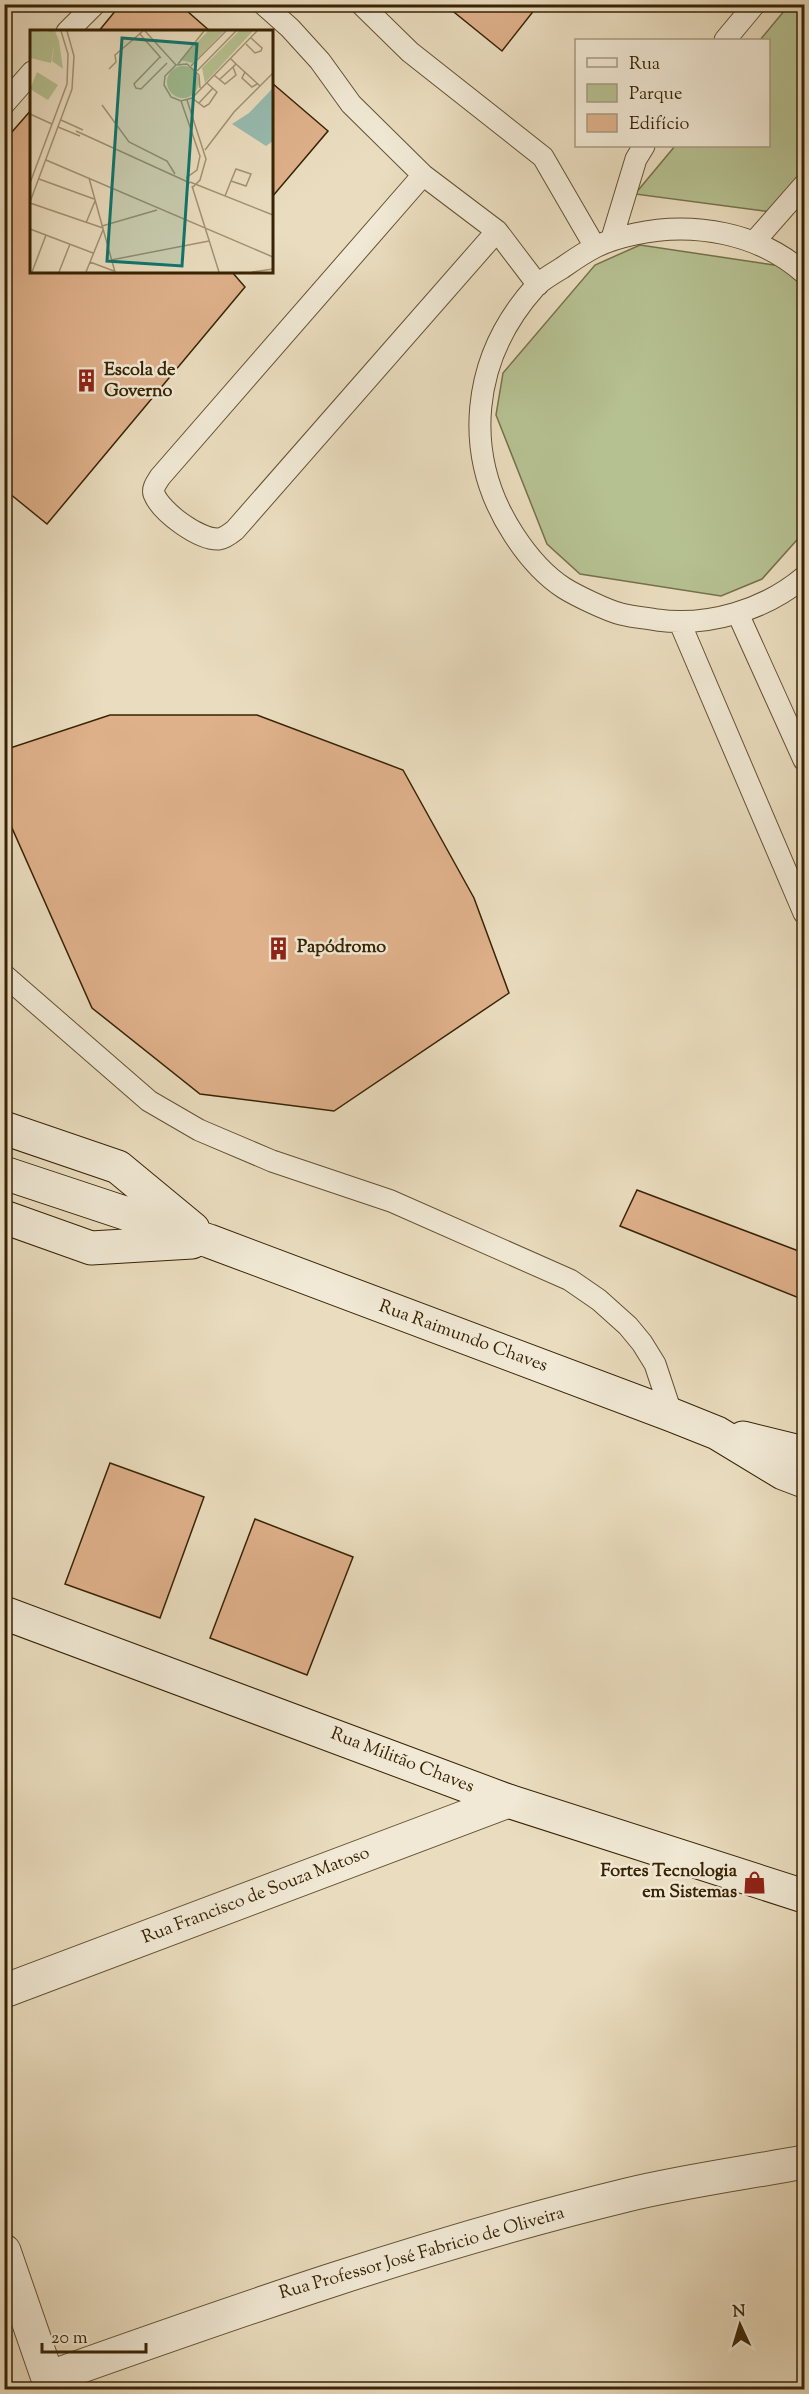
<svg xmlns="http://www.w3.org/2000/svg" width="809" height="2394" viewBox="0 0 809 2394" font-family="'Sorts Mill Goudy',serif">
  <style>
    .green { fill: #b6c192; stroke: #76724b; stroke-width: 1.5 }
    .building { fill: #dfb18b; stroke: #372304; stroke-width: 1.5 }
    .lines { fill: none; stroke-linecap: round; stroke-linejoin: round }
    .lane-casing { stroke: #645233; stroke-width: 23 }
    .street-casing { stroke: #645233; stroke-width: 35 }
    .secondary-casing { stroke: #372304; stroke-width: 35 }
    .lane { stroke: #f1e9d5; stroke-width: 21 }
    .street { stroke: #f1e9d5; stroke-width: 33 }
    .secondary { stroke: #f1e9d5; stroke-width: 33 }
    .labels { text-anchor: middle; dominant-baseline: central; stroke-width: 5; stroke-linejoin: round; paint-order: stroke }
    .poi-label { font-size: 18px; font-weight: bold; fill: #372304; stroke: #f1e9d5; text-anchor: start }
    .street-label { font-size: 18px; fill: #372304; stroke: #f1e9d5 }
    .inset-road { fill: none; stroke: #a29374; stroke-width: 1.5 }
    .view { fill: #0f766e; fill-opacity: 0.15; stroke: #0f766e; stroke-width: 3 }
    .inset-edge { fill: none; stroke: #372304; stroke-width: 3 }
  </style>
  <rect width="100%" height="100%" fill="#eaddbf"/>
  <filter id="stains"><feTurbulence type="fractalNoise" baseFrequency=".00333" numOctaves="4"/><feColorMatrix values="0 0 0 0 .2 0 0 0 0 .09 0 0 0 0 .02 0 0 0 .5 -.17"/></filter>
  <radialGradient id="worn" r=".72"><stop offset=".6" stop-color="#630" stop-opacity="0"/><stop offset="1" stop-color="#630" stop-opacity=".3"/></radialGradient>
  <path class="green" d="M789 5H804V173L772 212 635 194 675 146H768V40H760Z
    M640 245 781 266 804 286V532L762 579 721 596 580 574 547 544 496 415 503 373 595 265Z"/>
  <path class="building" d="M121 4H179L211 32H98Z
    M444 4H539L502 51Z
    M272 83 328 131 272 197Z
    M32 109V272H232L245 287 47 524 4 489V141Z
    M110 715H257L403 770 474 898 509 993 334 1111 200 1094 92 1008 4 810V750Z
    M637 1190 804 1253V1300L620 1226Z
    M110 1463 204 1497 160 1618 65 1584Z
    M255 1519 353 1557 307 1675 210 1638Z"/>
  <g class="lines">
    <defs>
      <path id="lane" d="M263 4 290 28 320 61 351 104 423 175 497 231 538 285
        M361 4 410 52 543 157 594 245
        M67 32 95 4
        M725 40 755 4
        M4 104 32 72
        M423 175 160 477C157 482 152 488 154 494 161 512 199 540 219 539 225 538 230 534 235 530L497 231
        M612 238 636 159 644 146
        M754 242 804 185
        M804 273C759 233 693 221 635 234 602 241 589 249 562 268 554 273 543 279 536 286 471 358 461 454 514 535 527 555 544 575 564 588 575 595 608 611 621 614 633 617 645 618 657 620 708 627 765 610 804 577
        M738 614 804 760
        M680 623 804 913
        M4 975 149 1101 199 1130 272 1161 391 1201 570 1280 599 1300 628 1326 642 1343 655 1364 672 1415"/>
      <path id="street" d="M4 1991 508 1801
        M4 2251 52 2390
        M48 2378C239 2310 430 2243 627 2195 685 2181 745 2173 804 2162"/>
      <path id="secondary" d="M4 1128 118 1167 193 1229
        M4 1173 209 1241 672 1415 717 1433 783 1473 804 1481
        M4 1217 91 1248 192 1242
        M743 1438 804 1453
        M4 1613 508 1801 804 1896"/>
    </defs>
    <use href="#lane" class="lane-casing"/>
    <use href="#street" class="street-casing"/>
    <use href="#secondary" class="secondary-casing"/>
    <use href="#lane" class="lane"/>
    <use href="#street" class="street"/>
    <use href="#secondary" class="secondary"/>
  </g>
  <defs>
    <symbol id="building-bare" viewBox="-9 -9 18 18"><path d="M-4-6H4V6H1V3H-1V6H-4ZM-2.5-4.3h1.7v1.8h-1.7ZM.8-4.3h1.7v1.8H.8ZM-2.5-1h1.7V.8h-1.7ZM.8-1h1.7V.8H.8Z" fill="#8f2418" stroke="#f1e9d5" stroke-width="2.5" paint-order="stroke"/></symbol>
    <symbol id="shop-bare" viewBox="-9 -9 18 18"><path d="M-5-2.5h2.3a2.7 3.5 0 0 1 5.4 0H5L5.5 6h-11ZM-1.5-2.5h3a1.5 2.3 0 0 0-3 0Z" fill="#8f2418" stroke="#f1e9d5" stroke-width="2.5" paint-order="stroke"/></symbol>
  </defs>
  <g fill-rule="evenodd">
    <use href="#building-bare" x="70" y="364" width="33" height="33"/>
    <use href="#building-bare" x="262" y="932" width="33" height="33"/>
    <use href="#shop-bare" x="738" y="1866" width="33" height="33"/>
  </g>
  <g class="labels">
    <g class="poi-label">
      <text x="104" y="371">Escola de<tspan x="104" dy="21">Governo</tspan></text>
      <text x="297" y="948">Papódromo</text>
      <text x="737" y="1872" text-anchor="end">Fortes Tecnologia<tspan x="737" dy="21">em Sistemas</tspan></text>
    </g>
    <g class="street-label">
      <text transform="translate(463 1337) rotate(20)">Rua Raimundo Chaves</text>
      <text transform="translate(402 1761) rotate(21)">Rua Militão Chaves</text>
      <text transform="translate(256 1896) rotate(-21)">Rua Francisco de Souza Matoso</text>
      <text transform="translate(422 2254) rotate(-16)">Rua Professor José Fabricio de Oliveira</text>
    </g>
  </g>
  <g transform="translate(30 30)">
    <rect width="243" height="243" fill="#eaddbf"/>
    <path d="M18 1H25L29 11 33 39 22 31 24 19Z" fill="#b6c192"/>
    <path d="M0 1 19 2 24 17 21 33 1 28ZM178 1H194L163 33 150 30ZM209 1H223L175 53 172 38ZM137 52a16 16 0 1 1 32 0a16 16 0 1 1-32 0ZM7 42 28 55 18 70 0 59Z" fill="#b6c192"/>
    <path d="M243 58V111L236 116 202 94 219 83Z" fill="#98bcb1"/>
    <path class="inset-road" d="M115 1 146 35M109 3 131 28M216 14 225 23 231 21 232 18 221 8M130 27 104 54 106 58 111 59 137 33M148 34 174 1M206 34 230 56M161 36 196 1M79 39 86 32 85 25 113 1M167 41 206 1M215 42 212 48 222 57 227 54M184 45 195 54 206 45 203 37 206 34 200 28M189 50 203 37M170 58 169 45 157 34 146 35 135 46 134 55 141 67 151 71 162 68 227 1M162 68 174 77 179 74 187 62 177 53M157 70 176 129 170 150 163 157M151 71 170 126 167 140 156 148M169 73 183 58M72 75 99 112 137 131 145 144M0 84 22 94M31 90 53 100M28 97 50 106M46 101 160 153M175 120 204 82 243 43M16 130 243 227M59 148 85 242M9 149 64 169M160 152 243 185M0 153 37 54 38 24 31 1M162 156 189 242M195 166 201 151 206 139 221 144 216 156 201 151M0 172 42 59 44 26 37 1M0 173 73 198M56 193 65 171M72 196 127 180M0 199 63 223M81 230 179 211M60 232 84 241M2 242 16 205M29 242 40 214M56 242 73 200M222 242 243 239"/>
    <path class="view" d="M92 8 167 14 152 236 77 231Z"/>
    <rect width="243" height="243" class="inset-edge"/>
  </g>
  <rect width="809" height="2394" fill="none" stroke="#eaddbf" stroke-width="24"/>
  <rect x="6" y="6" width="797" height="2382" fill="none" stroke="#372304" stroke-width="3"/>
  <rect x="12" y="12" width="785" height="2370" fill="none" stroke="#372304" stroke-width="1.5"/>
  <rect x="575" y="39" width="195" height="108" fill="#f1e9d5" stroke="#a79a81" stroke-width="1.5"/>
  <rect x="587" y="58" width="30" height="9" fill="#f1e9d5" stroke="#a79a81" stroke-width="1.5"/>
  <text x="629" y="69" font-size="18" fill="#372304">Rua</text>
  <rect x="587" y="84" width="30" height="18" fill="#b6c192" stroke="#a79a81" stroke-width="1.5"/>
  <text x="629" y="99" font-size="18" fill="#372304">Parque</text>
  <rect x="587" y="114" width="30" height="18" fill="#dfb18b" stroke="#a79a81" stroke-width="1.5"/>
  <text x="629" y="129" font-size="18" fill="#372304">Edifício</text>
  <g transform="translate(740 2325) rotate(356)" stroke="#f1e9d5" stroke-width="4.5" paint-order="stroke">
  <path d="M0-4.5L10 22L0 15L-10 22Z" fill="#372304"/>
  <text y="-9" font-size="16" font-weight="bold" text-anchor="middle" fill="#372304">N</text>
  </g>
  <path d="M42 2343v9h104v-9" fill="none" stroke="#372304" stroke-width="3"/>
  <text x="51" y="2343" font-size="18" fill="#372304" stroke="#f1e9d5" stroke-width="4.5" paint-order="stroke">20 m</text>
  <rect width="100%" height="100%" filter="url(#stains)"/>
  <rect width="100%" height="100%" fill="url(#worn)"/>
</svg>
